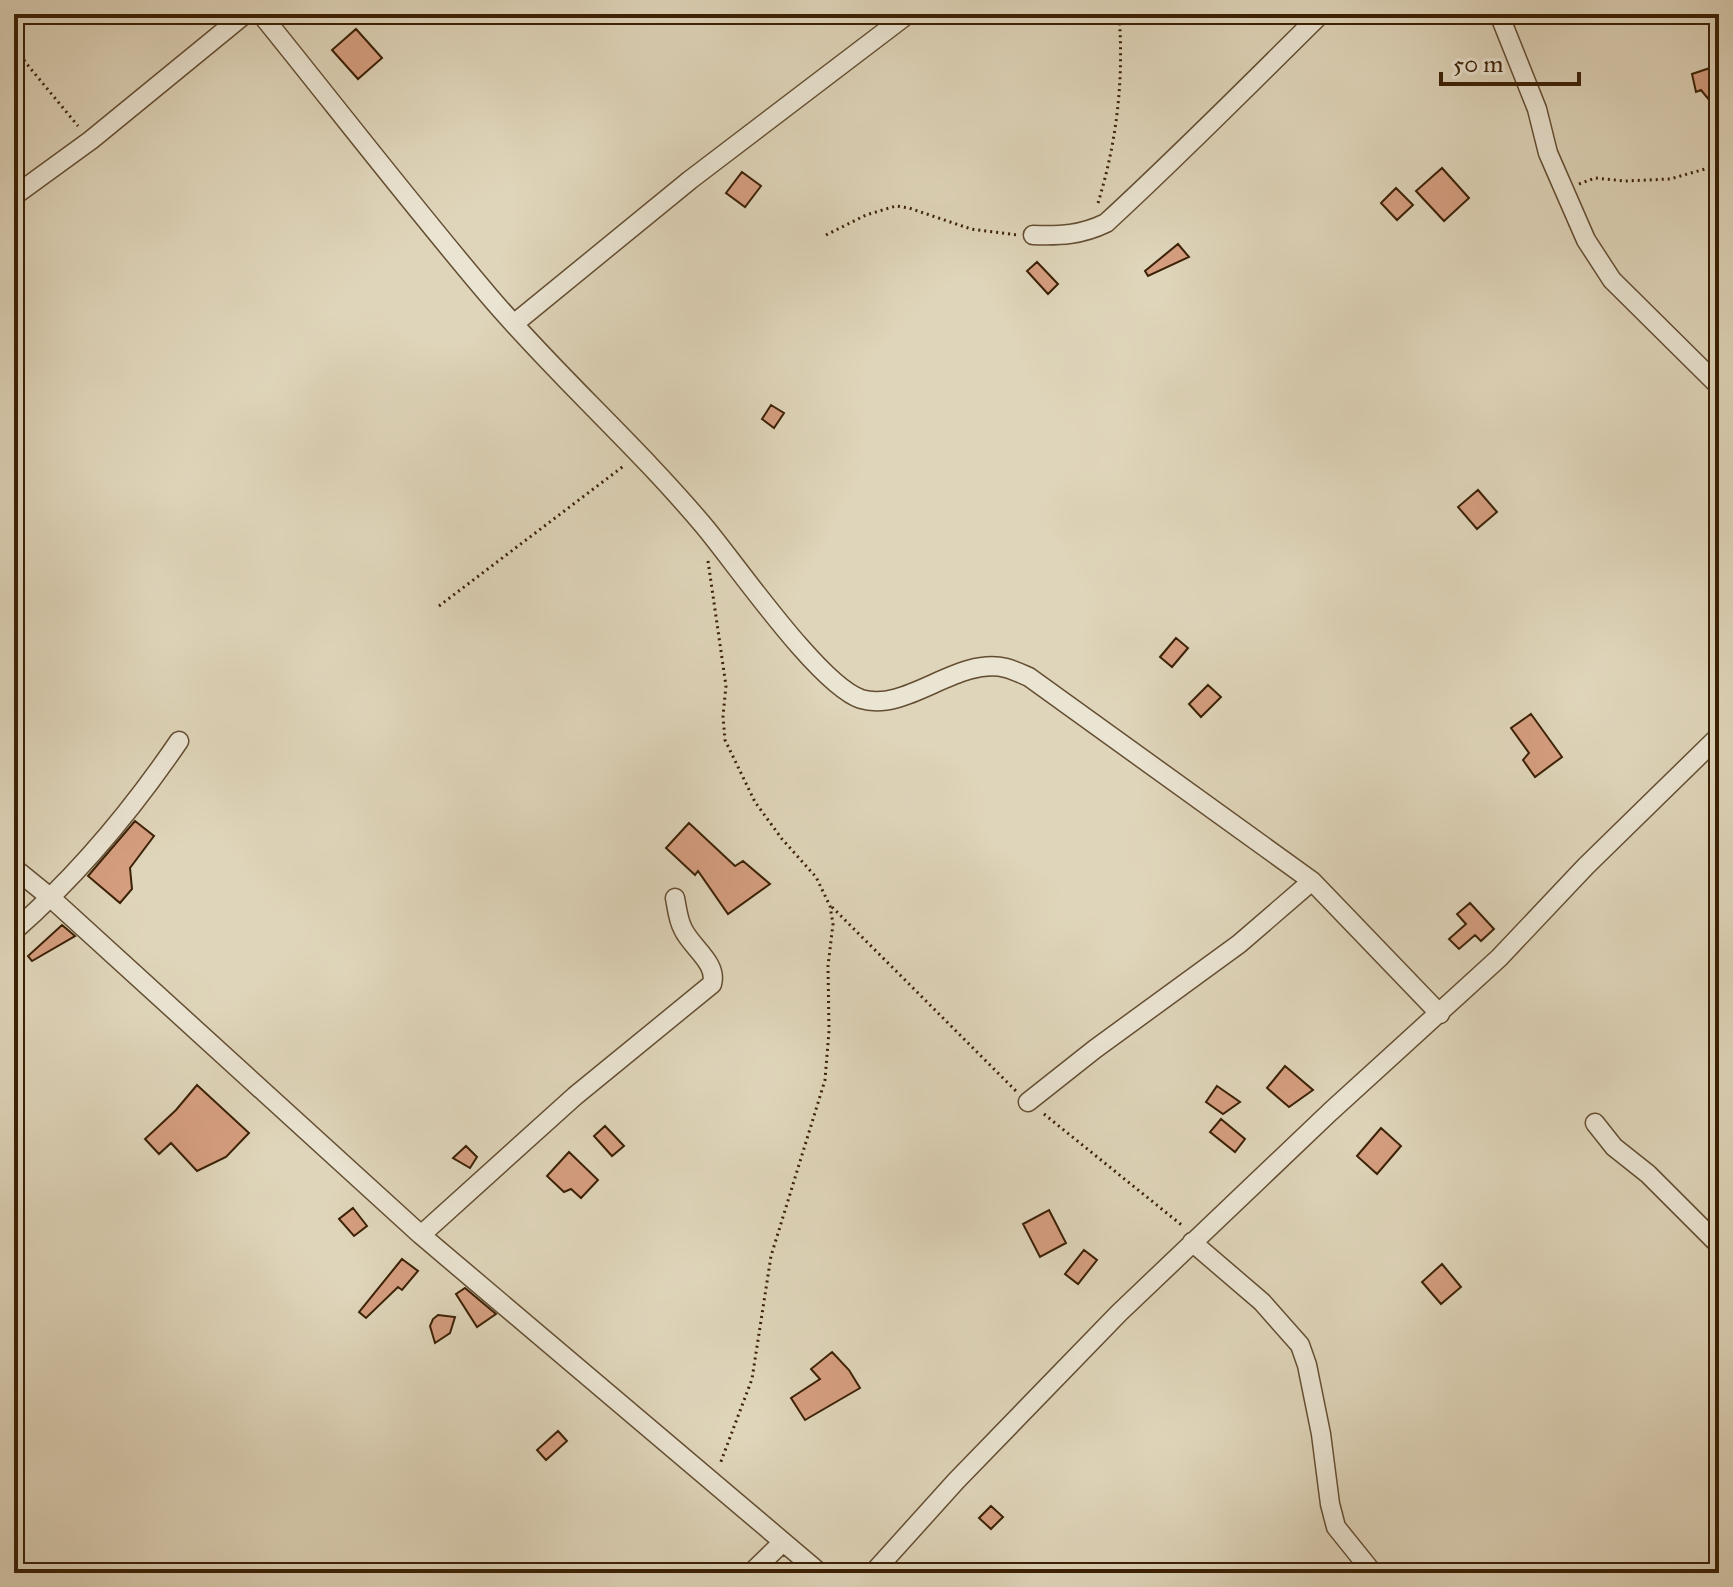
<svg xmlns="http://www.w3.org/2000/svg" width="1733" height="1587" viewBox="0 0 1733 1587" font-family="'IM FELL Great Primer',serif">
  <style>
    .building { fill: #d59e80; stroke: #3b2105; stroke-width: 2 }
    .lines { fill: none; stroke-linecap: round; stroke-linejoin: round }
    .street-casing { stroke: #644e32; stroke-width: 21 }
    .path { stroke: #3b2105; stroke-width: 3; stroke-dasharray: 2 4; stroke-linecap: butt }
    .street { stroke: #eae4d2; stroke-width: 18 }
  </style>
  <rect width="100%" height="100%" fill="#dfd5ba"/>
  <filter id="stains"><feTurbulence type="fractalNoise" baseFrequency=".0025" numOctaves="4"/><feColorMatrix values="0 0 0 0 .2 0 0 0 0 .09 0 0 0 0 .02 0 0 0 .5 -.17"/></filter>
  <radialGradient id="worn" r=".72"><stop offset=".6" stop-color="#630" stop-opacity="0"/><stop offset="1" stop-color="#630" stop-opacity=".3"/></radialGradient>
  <path class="building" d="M356 29 382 58 358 79 332 50Z
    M1719 65V112L1701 90 1696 92 1692 74Z
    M1442 168 1469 198 1444 221 1416 191Z
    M742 172 761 186 745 207 726 193Z
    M1396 188 1413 205 1397 220 1381 203Z
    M1178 244 1189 257 1148 276 1145 271Z
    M1037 262 1058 284 1048 294 1027 271Z
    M771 405 784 413 774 428 762 419Z
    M1478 490 1497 512 1477 529 1458 507Z
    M1176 638 1188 648 1172 667 1160 657Z
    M1208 685 1221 697 1201 717 1189 704Z
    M1531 714 1562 757 1535 777 1523 760 1529 753 1511 728Z
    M135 821 154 836 130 868 132 889 120 903 88 876Z
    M689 823 735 866 743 861 770 884 728 914 698 871 695 875 666 848Z
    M1470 903 1494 929 1481 941 1475 935 1459 949 1449 939 1466 924 1457 914Z
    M62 925 75 936 32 961 28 956Z
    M1285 1066 1313 1090 1289 1107 1267 1088Z
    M197 1085 249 1133 226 1157 197 1171 171 1143 159 1154 145 1139 176 1110Z
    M1217 1086 1240 1102 1223 1114 1206 1102Z
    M1221 1119 1245 1139 1235 1152 1210 1132Z
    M605 1126 624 1146 612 1156 594 1136Z
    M1381 1128 1401 1146 1377 1174 1357 1156Z
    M466 1146 477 1157 470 1168 453 1158Z
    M569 1152 598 1180 581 1198 571 1189 564 1192 547 1176Z
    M353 1208 367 1226 354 1236 339 1219Z
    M1049 1210 1066 1243 1040 1257 1023 1224Z
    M1084 1250 1097 1260 1078 1284 1065 1274Z
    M402 1259 418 1271 402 1290 398 1287 366 1318 359 1312Z
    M1442 1264 1461 1287 1441 1304 1422 1282Z
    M465 1288 496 1314 477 1327 456 1294Z
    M438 1315 455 1317 450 1333 435 1343 430 1326 433 1319Z
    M832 1352 849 1370 860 1388 805 1420 791 1398 820 1379 811 1369Z
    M558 1431 567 1441 546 1460 537 1450Z
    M991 1506 1003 1517 991 1529 979 1518Z"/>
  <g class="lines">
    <defs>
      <path id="street" d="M261 14C337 108 411 204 489 296 557 376 636 445 704 526 736 564 819 685 861 699 907 713 957 656 1006 668 1014 670 1022 674 1029 677L1312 881 1440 1014
        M1499 14 1537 109 1548 153 1586 240 1612 280 1719 386
        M14 196 91 140 245 14
        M1033 235C1061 236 1081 235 1106 223 1180 155 1250 84 1321 14
        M515 323 690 180 908 14
        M14 868 51 898 421 1235 820 1573
        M14 931C77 876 132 810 179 741
        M1028 1102 1095 1049 1239 944 1312 881
        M1595 1123 1614 1147 1648 1174 1719 1245
        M421 1235 575 1096 712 984C718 963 691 947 683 929 678 920 677 908 675 898
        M1192 1242 1262 1302 1300 1345 1307 1365 1321 1434 1330 1504 1336 1527 1373 1573
        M751 1573 783 1542
        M873 1573 956 1481 1119 1313 1330 1112 1499 958 1586 866 1719 736"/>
    </defs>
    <use href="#street" class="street-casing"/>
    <path class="path" d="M14 45 26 63 78 126
      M1579 184 1595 178 1625 181 1670 179 1719 165
      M1098 203C1117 141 1124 79 1119 14
      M826 235 866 215 896 206 909 208 971 229 1017 235
      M708 561 726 686 723 716 725 740 755 802 782 839 816 877 830 906 833 924 828 966 829 1031 825 1080 771 1256 752 1379 720 1464
      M439 606 625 465
      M832 907 1016 1091
      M1044 1114 1184 1227"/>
    <use href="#street" class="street"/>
  </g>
  <rect width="1733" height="1587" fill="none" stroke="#dfd5ba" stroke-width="48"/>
  <rect x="16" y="16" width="1701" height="1555" fill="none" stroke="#3b2105" stroke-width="4"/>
  <rect x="24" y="24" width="1685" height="1539" fill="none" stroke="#3b2105" stroke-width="2"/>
  <path d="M1441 72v12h138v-12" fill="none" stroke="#3b2105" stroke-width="4"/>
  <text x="1453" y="72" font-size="24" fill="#3b2105" stroke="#eae4d2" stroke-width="6" paint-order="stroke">50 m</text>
  <rect width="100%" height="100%" filter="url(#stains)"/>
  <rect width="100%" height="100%" fill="url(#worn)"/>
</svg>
